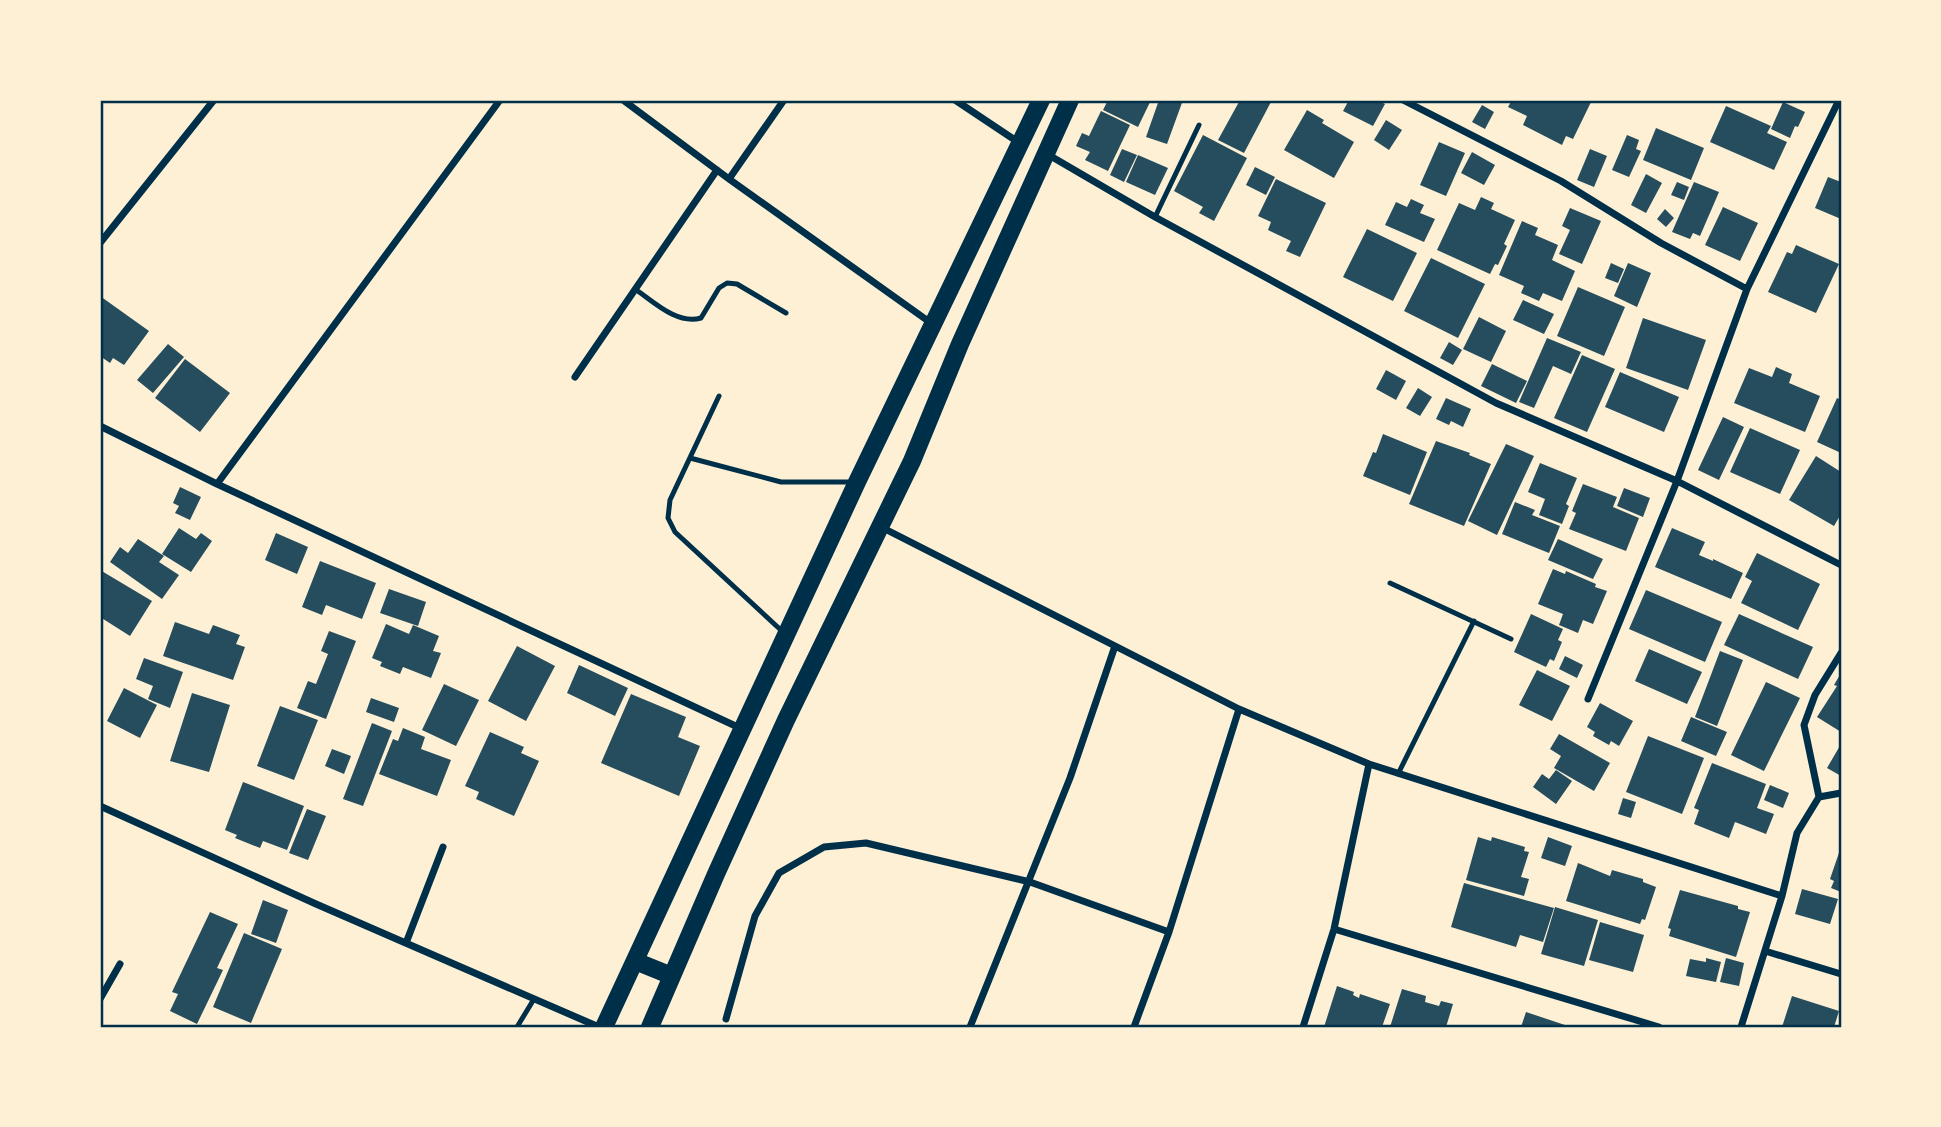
<svg xmlns="http://www.w3.org/2000/svg" width="1941" height="1127" viewBox="0 0 1941 1127" font-family="Lato,sans-serif">
  <style>
    .building { fill: #264d5e }
    .lines { fill: none; stroke-linecap: round; stroke-linejoin: round }
    .service { stroke: #003049; stroke-width: 5 }
    .minor { stroke: #003049; stroke-width: 7 }
    .primary { stroke: #003049; stroke-width: 18 }
    .neatline { fill: none; stroke: #003049; stroke-width: 2.5 }
  </style>
  <rect width="100%" height="100%" fill="#fdf0d5"/>
  <path class="building" d="M1108 100H1151L1138 127 1103 110Z
    M1159 100H1183L1167 144 1146 137Z
    M1240 100H1272L1244 153 1218 140Z
    M1349 100H1377L1385 104 1373 126 1343 111Z
    M1512 100H1592L1573 139 1566 136 1562 145 1523 125 1527 116 1508 107Z
    M1783 102 1805 112 1798 127 1795 126 1790 138 1771 129Z
    M1482 105 1494 112 1485 129 1472 122Z
    M1726 106 1771 126 1767 133 1787 142 1774 170 1710 142Z
    M1307 110 1324 120 1322 123 1354 142 1334 178 1284 150Z
    M1101 111 1130 125 1108 171 1085 160 1090 152 1076 146 1082 133 1089 136Z
    M1386 120 1402 130 1389 150 1374 140Z
    M1656 128 1704 148 1691 180 1643 160Z
    M1203 135 1247 158 1214 221 1199 213 1203 207 1174 191Z
    M1627 135 1639 140 1636 149 1641 151 1629 177 1612 170Z
    M1439 142 1465 153 1446 196 1420 185Z
    M1122 149 1137 155 1124 182 1110 175Z
    M1590 149 1607 156 1594 187 1577 180Z
    M1472 152 1495 165 1484 185 1461 173Z
    M1138 155 1168 168 1155 195 1126 182Z
    M1255 167 1275 177 1266 195 1246 185Z
    M1646 174 1662 183 1646 213 1631 205Z
    M1828 177 1841 182V219L1815 208Z
    M1276 179 1326 203 1300 257 1286 251 1291 241 1268 230 1271 222 1258 216Z
    M1677 182 1689 187 1684 200 1671 195Z
    M1694 182 1719 192 1700 236 1693 233 1690 239 1672 232Z
    M1481 197 1494 203 1491 209 1515 220 1504 244 1507 246 1498 265 1495 264 1490 274 1437 250 1459 203 1475 210Z
    M1411 199 1424 205 1420 213 1435 219 1424 242 1385 225 1396 202 1407 207Z
    M1723 207 1758 223 1740 261 1705 245Z
    M1570 208 1601 221 1582 264 1559 254 1570 230 1562 226Z
    M1665 209 1674 218 1666 227 1657 219Z
    M1522 221 1538 228 1535 235 1558 245 1552 260 1575 271 1562 301 1543 293 1539 301 1521 293 1524 286 1499 275Z
    M1367 229 1417 253 1393 301 1343 277Z
    M1796 245 1839 264 1816 313 1768 292 1787 252 1792 254Z
    M1431 258 1485 284 1458 338 1404 311Z
    M1611 263 1624 269 1618 283 1605 278Z
    M1628 263 1651 273 1637 307 1614 296Z
    M1578 287 1625 307 1604 356 1557 336Z
    M100 296 149 331 124 365 113 358 110 363 100 356Z
    M1523 300 1554 314 1544 334 1513 320Z
    M1479 317 1506 331 1491 362 1463 349Z
    M1643 318 1706 340 1688 390 1626 368Z
    M1547 338 1581 352 1571 374 1553 366 1534 408 1519 402Z
    M1449 342 1462 350 1453 365 1440 358Z
    M168 344 184 357 153 393 137 380Z
    M1582 355 1615 369 1587 432 1554 418Z
    M185 359 230 393 200 432 155 398Z
    M1492 364 1527 381 1516 403 1481 386Z
    M1776 367 1792 374 1789 383 1820 396 1805 432 1734 403 1749 368 1772 377Z
    M1386 370 1406 381 1396 400 1376 389Z
    M1620 372 1679 397 1664 432 1605 407Z
    M1418 388 1432 397 1420 416 1406 408Z
    M1446 398 1471 409 1463 427 1451 421 1449 425 1436 419Z
    M1837 398 1841 400V453L1817 442Z
    M1723 417 1744 427 1719 480 1698 470Z
    M1750 428 1800 450 1780 494 1730 472Z
    M1383 434 1427 452 1410 495 1363 476 1373 452 1376 453Z
    M1436 441 1470 453 1469 455 1491 464 1464 526 1409 504Z
    M1506 444 1534 456 1497 535 1468 521Z
    M1816 456 1841 472V514L1834 526 1789 500Z
    M1540 463 1577 478 1566 504 1569 506 1562 524 1539 515 1545 499 1528 492Z
    M1583 484 1617 497 1613 507 1639 518 1626 551 1569 529 1576 513 1572 511Z
    M180 487 201 497 190 520 175 513 179 506 173 503Z
    M1624 488 1650 498 1643 517 1617 506Z
    M1515 502 1535 510 1532 515 1560 526 1549 553 1502 534Z
    M179 528 196 539 201 533 212 541 191 572 162 554Z
    M1672 528 1705 542 1699 555 1713 561V559L1743 573 1731 599 1655 567Z
    M276 533 308 547 297 574 265 560Z
    M138 539 164 556 159 562 179 575 162 599 110 562 120 547 128 553Z
    M1558 539 1603 559 1593 579 1548 560Z
    M1757 553 1820 584 1798 630 1741 603 1752 581 1745 577Z
    M320 561 376 583 362 619 326 605 322 615 302 607Z
    M1553 569 1565 574 1566 571 1596 584 1595 587 1607 591 1593 624 1583 620 1578 633 1559 625 1563 614 1538 604Z
    M100 570 152 601 130 636 100 617Z
    M389 589 426 602 418 626 380 613Z
    M1646 590 1722 622 1705 662 1629 629Z
    M1531 614 1563 629 1558 640 1562 642 1554 661 1550 659 1546 667 1514 652Z
    M1739 614 1813 647 1798 679 1724 645Z
    M175 622 209 634 213 625 240 635 236 644 245 647 233 680 163 656Z
    M386 624 409 634 413 625 439 636 433 651 441 653 431 678 403 667 400 674 380 666 382 662 372 658Z
    M329 631 356 641 326 719 297 708 308 681 316 684 328 654 321 651Z
    M517 646 555 666 526 721 488 701Z
    M1649 649 1702 672 1687 704 1635 681Z
    M1720 651 1743 660 1717 726 1695 717Z
    M1565 656 1583 665 1577 678 1559 669Z
    M144 658 183 672 170 708 148 699 153 686 136 679Z
    M579 665 628 688 615 716 567 693Z
    M1537 670 1570 686 1552 721 1519 705Z
    M1841 673V732L1817 717 1837 686 1834 685Z
    M1766 682 1800 698 1764 771 1731 755Z
    M444 684 479 700 456 746 422 730Z
    M124 688 157 705 140 738 107 721Z
    M192 693 230 705 209 772 170 761Z
    M631 694 686 717 678 737 700 746 679 796 601 763Z
    M371 698 399 708 394 722 366 712Z
    M1600 703 1633 721 1619 746 1611 741 1609 745 1593 736 1595 732 1587 727Z
    M280 706 318 720 294 780 257 766Z
    M1691 717 1727 732 1716 756 1681 741Z
    M372 723 392 731 363 806 343 799Z
    M403 728 425 737 421 749 451 760 437 796 379 774 393 739 398 741Z
    M490 732 524 747 521 753 539 761 514 816 476 799 479 792 465 786Z
    M1559 734 1610 763 1594 791 1554 768 1561 756 1550 749Z
    M1648 736 1704 758 1682 814 1626 792Z
    M1841 744V776L1827 768Z
    M332 749 351 756 344 774 325 766Z
    M1712 763 1766 784 1757 808 1774 814 1766 834 1735 822 1729 838 1694 824 1699 810 1694 808Z
    M1556 770 1572 781 1556 804 1533 787 1542 774 1549 779Z
    M243 782 304 806 287 850 263 841 260 848 235 838 237 835 225 830Z
    M1770 785 1789 793 1783 808 1764 800Z
    M1623 798 1636 802 1631 818 1618 814Z
    M307 809 326 816 308 860 289 853Z
    M1478 837 1491 841 1492 837 1525 847 1524 851 1529 852 1521 877 1529 879 1524 896 1466 880Z
    M1548 837 1572 846 1565 866 1541 858Z
    M1841 847V892L1831 888 1834 881 1830 879Z
    M1578 863 1610 876 1612 870 1643 879V882L1656 887 1645 920 1642 919 1640 924 1566 901Z
    M1464 883 1554 908 1543 942 1520 935 1516 947 1451 927Z
    M1802 889 1838 899 1830 924 1795 914Z
    M1680 890 1738 906V909L1750 912 1736 957 1669 936 1671 929 1668 928Z
    M263 900 288 910 276 943 251 934Z
    M1555 907 1598 920 1584 966 1541 954Z
    M210 912 238 924 217 968 223 970 197 1024 170 1011 178 994 172 992Z
    M1600 922 1644 935 1633 972 1589 960Z
    M244 933 282 949 251 1023 213 1007Z
    M1706 958 1721 962 1716 982 1686 976 1690 959 1706 962Z
    M1726 958 1744 963 1739 986 1720 982Z
    M1337 986 1354 992 1353 995 1359 998 1360 994 1390 1004 1382 1027H1324Z
    M1402 989 1426 996 1425 1002 1439 1006 1441 1001 1453 1004 1446 1027H1390Z
    M1792 996 1839 1011 1834 1027H1782Z
    M1526 1012 1571 1027H1521Z"/>
  <g class="lines">
    <path class="service" d="M1155 217 1199 125
      M635 289C654 302 677 325 701 318L719 288 727 283 737 284 786 313
      M719 396 670 500 668 518 675 532 783 632
      M690 458 781 482H852
      M1390 583 1511 639
      M1398 774 1474 621
      M517 1027 534 999"/>
    <path class="minor" d="M623 100 729 179 931 323
      M955 100 1018 142
      M1403 100 1561 181 1661 243 1747 289
      M1047 154 1155 217 1496 403 1677 481 1841 565
      M729 179 784 100
      M100 243 214 100
      M575 377 717 170
      M100 426 217 484 742 729
      M217 484 500 100
      M881 527 1239 709 1369 764 1782 896
      M1588 699 1677 481 1747 289 1839 100
      M1819 797 1804 725 1815 695 1841 653
      M100 806 316 904 599 1027
      M1334 929 1659 1027
      M406 943 443 847
      M1765 951 1841 974
      M100 999 120 964
      M726 1019 755 916 779 873 824 847 866 843 1030 882 1169 932
      M970 1027 1070 778 1115 646
      M1134 1027 1169 932 1239 709
      M1303 1027 1334 929 1369 764
      M1741 1027 1782 896 1797 833 1819 797 1841 793"/>
    <path class="primary" d="M635 961 672 976
      M604 1027 857 482 1041 100
      M650 1027 716 874 786 720 912 461 960 344 1070 100"/>
  </g>
  <rect width="1941" height="1127" fill="none" stroke="#fdf0d5" stroke-width="203"/>
  <rect x="102" y="102" width="1738" height="924" class="neatline"/>
</svg>
